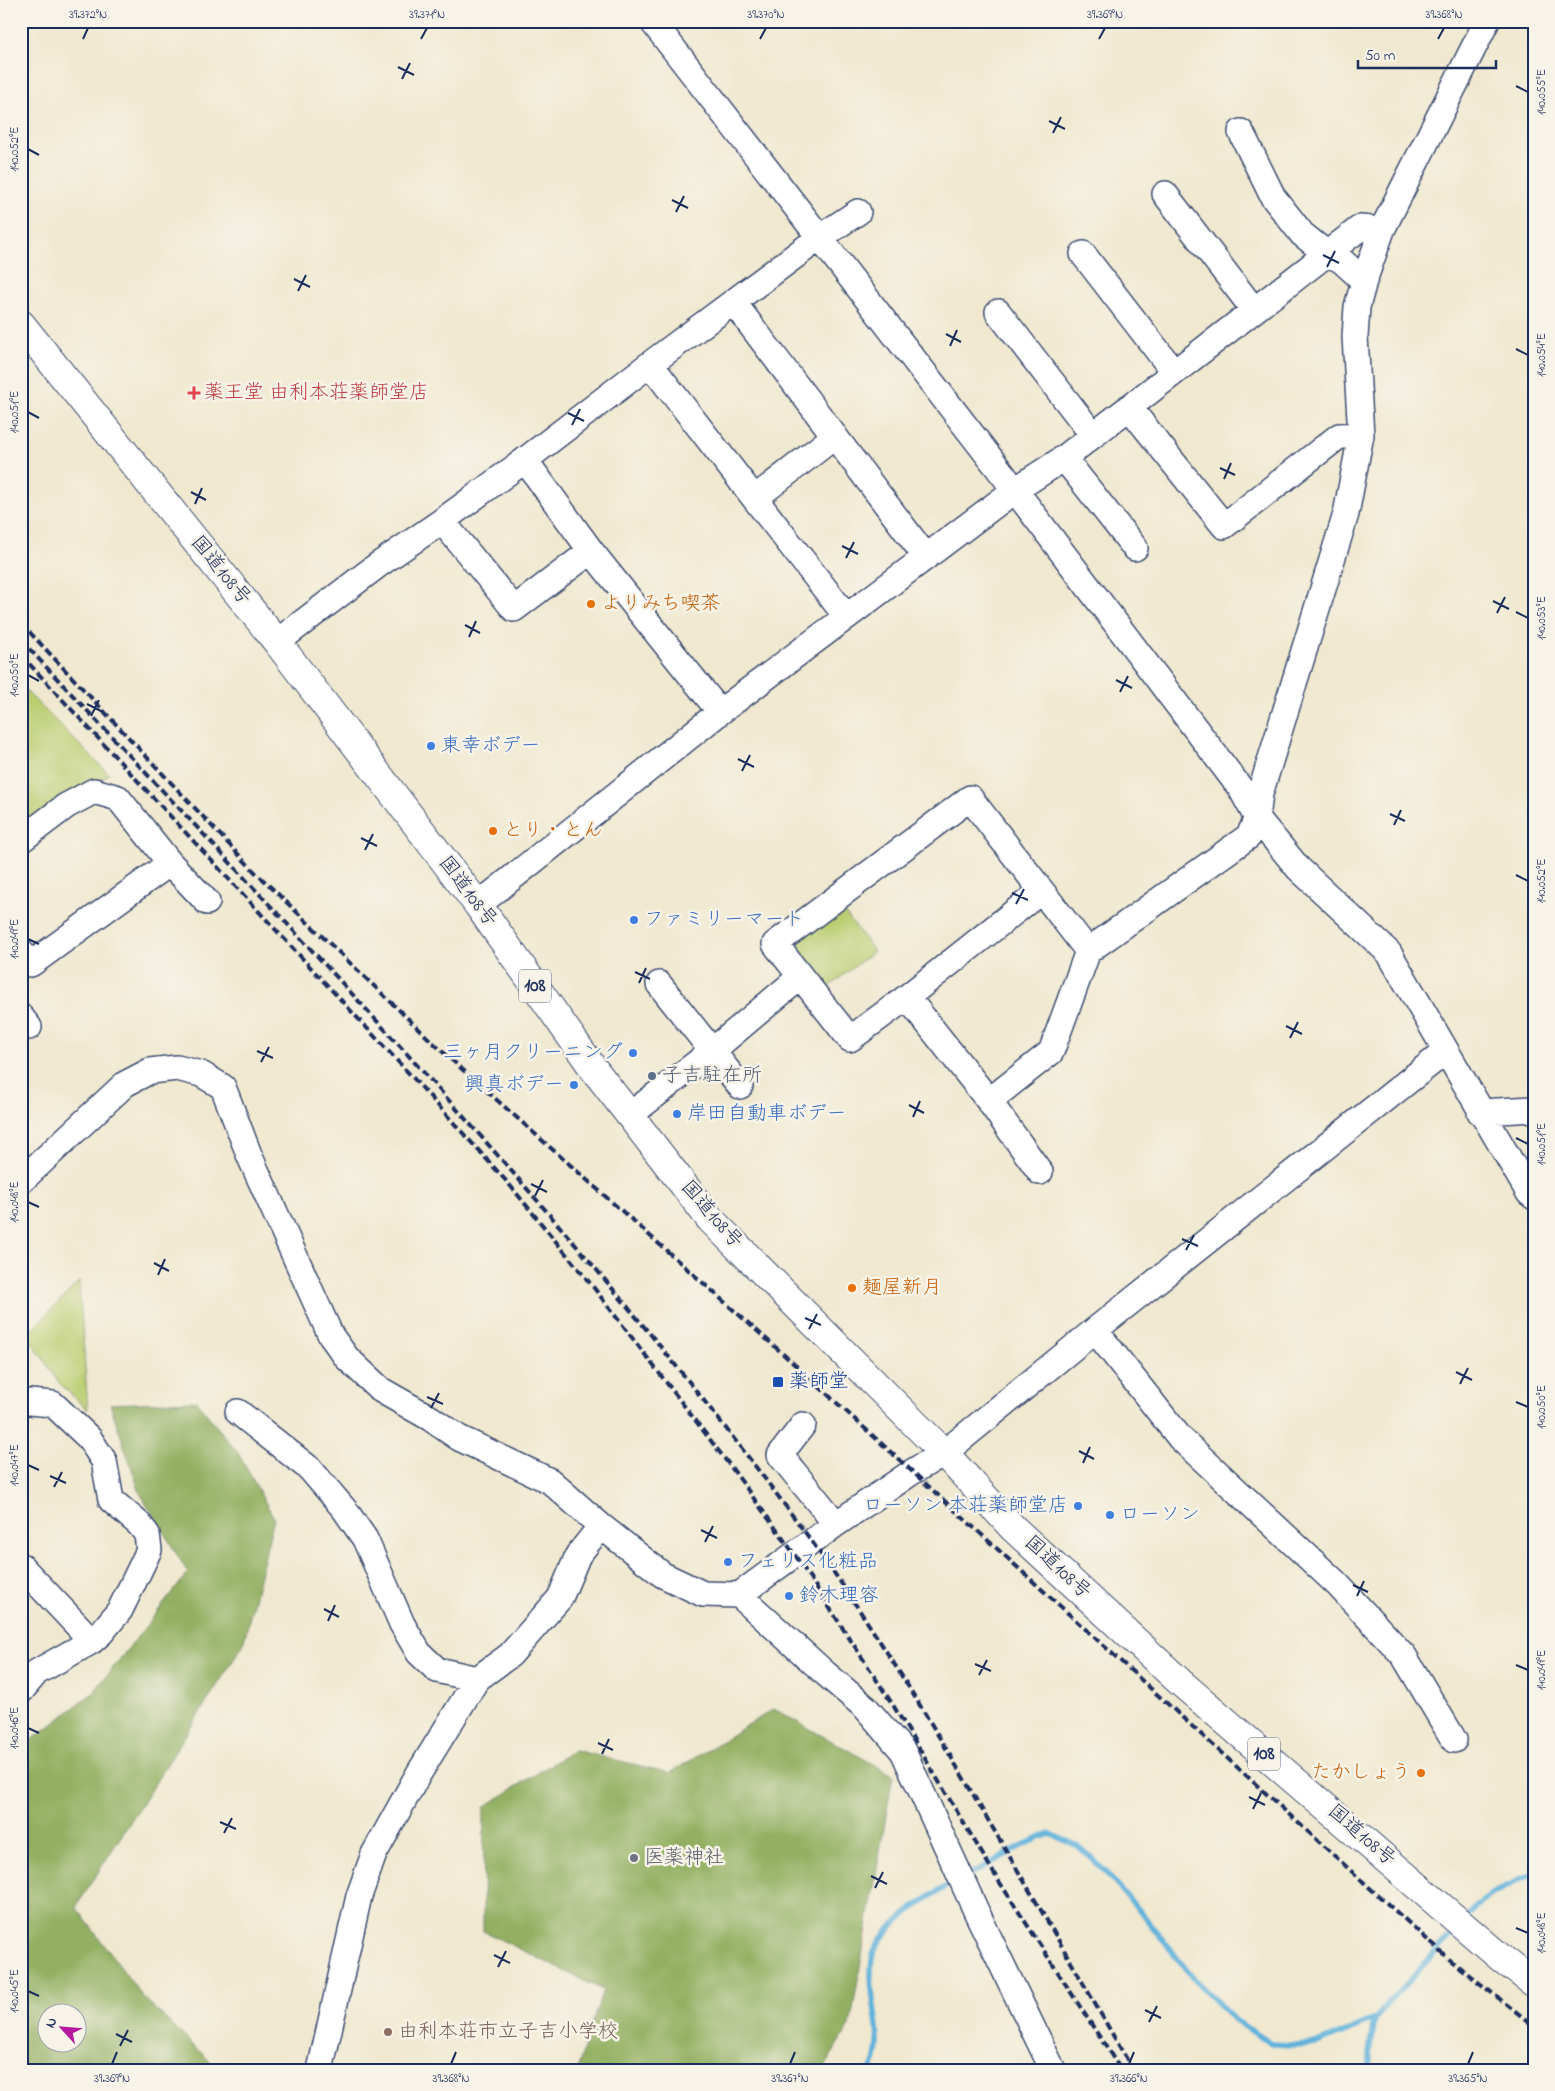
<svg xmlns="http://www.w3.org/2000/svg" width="1555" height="2091" viewBox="0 0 1555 2091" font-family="'Indie Flower','Klee One',sans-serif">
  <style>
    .green { fill: #bacd70; stroke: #6a7e67 }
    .forest { fill: #93b062; stroke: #577060; fill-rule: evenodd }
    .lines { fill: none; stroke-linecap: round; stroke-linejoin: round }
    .stream { stroke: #61b2dc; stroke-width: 5.5 }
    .minor-casing { stroke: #3b4b6f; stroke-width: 28 }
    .highway-casing { stroke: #3b4b6f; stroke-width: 30 }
    .minor { stroke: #fff; stroke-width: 25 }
    .highway { stroke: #fff; stroke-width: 28 }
    .rail { stroke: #1b2f5e; stroke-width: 4; stroke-dasharray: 8 4; stroke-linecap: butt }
    .ticks { fill: none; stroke: #1b2f5e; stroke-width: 2 }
    .health-dot { fill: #e0444e; stroke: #f7f3e8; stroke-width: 2 }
    .food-dot { fill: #e8710a; stroke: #f7f3e8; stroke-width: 2 }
    .shop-dot { fill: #3f7fe0; stroke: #f7f3e8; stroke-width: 2 }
    .service-dot { fill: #5c6f8a; stroke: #f7f3e8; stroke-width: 2 }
    .transit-dot { fill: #1a4fb4; stroke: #f7f3e8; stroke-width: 2 }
    .worship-dot { fill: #6b7280; stroke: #f7f3e8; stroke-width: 2 }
    .education-dot { fill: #8d6e63; stroke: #f7f3e8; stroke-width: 2 }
    .labels { text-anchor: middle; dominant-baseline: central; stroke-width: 5; stroke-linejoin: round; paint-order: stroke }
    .shield { fill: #f7f3e8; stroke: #5d6a87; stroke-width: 1 }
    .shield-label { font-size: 19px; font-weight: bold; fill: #1b2f5e }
    .health-label { font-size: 20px; fill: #be3a42; stroke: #f7f3e8; text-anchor: start }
    .street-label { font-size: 20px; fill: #1b2f5e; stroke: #f7f3e8 }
    .food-label { font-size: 20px; fill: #c56008; stroke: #f7f3e8; text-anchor: start }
    .shop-label { font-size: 20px; fill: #366cbe; stroke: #f7f3e8; text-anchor: start }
    .service-label { font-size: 20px; fill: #4e5e75; stroke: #f7f3e8; text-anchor: start }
    .transit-label { font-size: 20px; fill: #164399; stroke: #f7f3e8; text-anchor: start }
    .worship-label { font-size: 20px; fill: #5b616d; stroke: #f7f3e8; text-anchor: start }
    .education-label { font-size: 20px; fill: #785e54; stroke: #f7f3e8; text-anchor: start }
    .neatline { fill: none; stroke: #1b2f5e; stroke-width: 2 }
    .ticks-label { font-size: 12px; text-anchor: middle; fill: #1b2f5e }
  </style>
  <rect width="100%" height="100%" fill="#f7f3e8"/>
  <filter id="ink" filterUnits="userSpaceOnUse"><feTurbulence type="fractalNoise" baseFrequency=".02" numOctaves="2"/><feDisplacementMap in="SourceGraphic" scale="10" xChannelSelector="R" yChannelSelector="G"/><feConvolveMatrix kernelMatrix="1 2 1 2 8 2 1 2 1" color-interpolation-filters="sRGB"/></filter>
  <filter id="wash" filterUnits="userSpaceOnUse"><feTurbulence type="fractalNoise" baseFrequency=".0096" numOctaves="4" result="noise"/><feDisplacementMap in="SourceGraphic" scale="20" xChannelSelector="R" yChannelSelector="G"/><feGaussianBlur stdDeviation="1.12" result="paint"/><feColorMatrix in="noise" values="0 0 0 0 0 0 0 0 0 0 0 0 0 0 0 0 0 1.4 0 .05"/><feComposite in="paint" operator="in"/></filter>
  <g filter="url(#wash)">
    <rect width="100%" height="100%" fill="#f0e8cf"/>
    <path class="green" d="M21 686 109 774 21 836Z
      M840 907 874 951 826 989 796 951 803 936Z
      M79 1281 88 1410 60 1384 27 1335Z"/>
    <path class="forest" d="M196 1401 238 1453 274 1518 243 1645 76 1907 142 1996 219 2070H21V1748L93 1693 188 1573 140 1493 110 1404ZM48 2014H78V2044H48Z
      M774 1709 893 1775 850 2026 822 2070H577L603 1990 483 1931 484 1807 574 1750 670 1773Z"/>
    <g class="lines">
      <path class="stream" d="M967 1876 1025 1844 1050 1834 1078 1846 1099 1865 1140 1911 1193 1978 1235 2020 1271 2044 1295 2045 1315 2044 1375 2019 1455 1930
        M1465 1919 1487 1896 1534 1873
        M871 2070C881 2053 878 2035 876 2018 873 2000 867 1965 875 1949 888 1922 931 1895 956 1881
        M1370 2070V2053L1375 2019"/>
    </g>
  </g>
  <g filter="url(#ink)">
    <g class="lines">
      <defs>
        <path id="minor" d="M652 21 1015 490 1241 789 1257 818 1298 868 1389 953 1529 1193 1534 1197
          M1241 132 1273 197 1302 234 1327 254 1341 260 1364 281
          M1165 194 1254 310
          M1083 254 1174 372
          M734 303 926 557
          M998 312 1093 435
          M650 364 846 616
          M1129 407 1224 526 1339 436 1361 435
          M1064 458 1135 548
          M525 460 591 551 720 712
          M755 498 835 436
          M442 521 514 609 591 551
          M277 642 378 565 442 521 525 460 650 364 819 238 858 212
          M21 840 66 806 94 791 118 798 170 863 31 964 21 952
          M170 863 207 902
          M1041 891 907 997 850 1039 775 944 970 798 1088 951
          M478 905 720 712 1015 490 1064 458 1360 228 1382 230
          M659 984 740 1086
          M907 997 989 1101 1040 1172
          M21 1017 29 1027
          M989 1101 1051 1052 1088 951 1249 836 1257 818 1260 794 1346 514 1361 435 1355 337 1357 307 1364 281 1382 230 1487 21
          M1480 1112 1534 1109
          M630 1115 712 1051 800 977
          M21 1181 125 1084 150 1071 177 1068 201 1074 223 1087 250 1157 331 1336 347 1358 381 1390 430 1418 459 1438 550 1481 601 1526 663 1575 703 1594 739 1595 836 1524 912 1472 944 1453 1095 1330 1446 1051
          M1095 1330 1180 1438 1337 1584 1404 1656 1454 1740
          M238 1412 310 1469 345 1510 365 1539 402 1624 419 1653 437 1670 477 1679
          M803 1425 780 1455 836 1524
          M21 1566 92 1641
          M739 1595 826 1674 866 1708 903 1751 977 1913 1053 2070
          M21 1691 37 1672 92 1641 101 1633 120 1610 139 1571 149 1550 147 1534 139 1524 111 1500 104 1461 89 1438 53 1404 29 1402
          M320 2070 359 1896 374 1854 419 1773 477 1679 510 1655 560 1598 578 1555 601 1526"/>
        <path id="highway" d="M21 324 277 642 478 905 593 1068 710 1219 944 1453 1013 1528 1180 1682 1501 1958 1534 1983"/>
      </defs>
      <use href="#minor" class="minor-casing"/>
      <use href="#highway" class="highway-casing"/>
      <use href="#minor" class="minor"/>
      <use href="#highway" class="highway"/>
      <path class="rail" d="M21 623 254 871 445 1054 782 1353 1371 1889 1449 1959 1534 2026
        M21 640C293 931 573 1217 810 1539 876 1630 934 1727 991 1825 1039 1906 1086 1988 1133 2070
        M21 655 416 1081 508 1183 594 1288 731 1467 795 1555 893 1705 995 1875 1121 2070"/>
    </g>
  </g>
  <path class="ticks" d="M83 39 88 28M421 39 427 28M760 39 766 28M1099 39 1105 28M1438 39 1444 28M398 67 414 75M402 79 410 63M1516 86 1528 92M1049 121 1065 129M1053 133 1061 117M28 149 39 155M672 200 688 208M676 212 684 196M1323 255 1339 263M1327 267 1335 251M294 279 310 287M298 291 306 275M946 334 961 342M950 346 957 330M1516 349 1528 355M28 412 39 418M568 413 584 421M572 425 580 409M1220 468 1235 475M1224 479 1231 463M191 492 206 500M195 504 202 488M842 546 858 554M846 558 854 542M1493 601 1509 609M1516 612 1528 618M1497 613 1505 597M465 625 480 633M469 637 476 621M28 675 39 681M1116 680 1132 688M1120 692 1128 676M87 704 103 712M91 716 99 700M738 759 754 767M742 771 750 755M1390 814 1405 821M1394 825 1401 810M361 838 377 846M365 850 373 834M1516 875 1528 881M1012 893 1028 900M1016 904 1024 889M28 939 39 944M635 972 650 979M639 983 646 968M1286 1026 1302 1034M1290 1038 1298 1022M257 1051 273 1058M261 1062 269 1047M909 1105 924 1113M913 1117 920 1101M1516 1138 1528 1144M531 1184 547 1192M535 1196 543 1180M28 1202 39 1207M1182 1239 1198 1246M1186 1250 1194 1235M154 1263 169 1271M158 1275 165 1259M805 1318 821 1325M809 1329 817 1314M1456 1372 1472 1380M1460 1384 1468 1368M427 1397 443 1404M1516 1402 1528 1407M431 1408 439 1393M1079 1451 1094 1459M1083 1463 1090 1447M28 1465 39 1470M50 1476 66 1483M54 1487 62 1472M701 1530 717 1538M705 1542 713 1526M1353 1585 1368 1592M1357 1596 1364 1581M324 1609 339 1617M328 1621 335 1605M975 1664 991 1671M1516 1665 1528 1670M979 1675 987 1660M28 1728 39 1733M598 1743 613 1750M602 1754 609 1739M1249 1797 1265 1805M1253 1809 1261 1793M220 1822 236 1829M224 1833 232 1818M871 1876 887 1884M875 1888 883 1872M1516 1928 1528 1933M494 1955 510 1963M498 1967 506 1951M28 1991 39 1996M1145 2010 1161 2018M1149 2022 1157 2006M116 2034 132 2042M120 2046 128 2030M112 2064 117 2052M451 2064 456 2052M790 2064 795 2052M1129 2064 1134 2052M1468 2064 1473 2052"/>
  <path class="health-dot" d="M191.5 385.5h5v5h5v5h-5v5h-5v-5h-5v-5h5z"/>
  <g class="food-dot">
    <circle cx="591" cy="604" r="5"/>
    <circle cx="493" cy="831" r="5"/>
    <circle cx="852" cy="1288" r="5"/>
    <circle cx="1421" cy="1773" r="5"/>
  </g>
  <g class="shop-dot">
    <circle cx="431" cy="746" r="5"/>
    <circle cx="634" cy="920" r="5"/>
    <circle cx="633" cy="1053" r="5"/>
    <circle cx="574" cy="1085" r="5"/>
    <circle cx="677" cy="1114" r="5"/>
    <circle cx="1078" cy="1506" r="5"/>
    <circle cx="1110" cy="1515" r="5"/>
    <circle cx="728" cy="1562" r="5"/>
    <circle cx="789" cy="1596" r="5"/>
  </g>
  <circle class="service-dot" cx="652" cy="1076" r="5"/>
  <rect class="transit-dot" x="772" y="1376" width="12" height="12" rx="2.5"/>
  <circle class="worship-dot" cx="634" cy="1858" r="5"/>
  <circle class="education-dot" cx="388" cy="2032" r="5"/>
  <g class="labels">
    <g class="shield">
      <rect x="519" y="969.5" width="32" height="33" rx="4"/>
      <rect x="1248" y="1737.5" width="32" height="33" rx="4"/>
    </g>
    <g class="shield-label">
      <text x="535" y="986">108</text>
      <text x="1264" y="1754">108</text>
    </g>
    <g class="health-label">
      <text x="204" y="393">薬王堂 由利本荘薬師堂店</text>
    </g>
    <g class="street-label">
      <text transform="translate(220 571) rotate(51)">国道108号</text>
      <text transform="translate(467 892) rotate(53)">国道108号</text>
      <text transform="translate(711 1215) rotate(49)">国道108号</text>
      <text transform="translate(1057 1568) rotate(43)">国道108号</text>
      <text transform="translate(1361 1836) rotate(41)">国道108号</text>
    </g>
    <g class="food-label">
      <text x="601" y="604">よりみち喫茶</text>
      <text x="503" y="831">とり・とん</text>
      <text x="862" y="1288">麺屋新月</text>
      <text x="1411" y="1773" text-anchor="end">たかしょう</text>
    </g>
    <g class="shop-label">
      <text x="441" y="746">東幸ボデー</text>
      <text x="644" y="920">ファミリーマート</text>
      <text x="623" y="1053" text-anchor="end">三ヶ月クリーニング</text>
      <text x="564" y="1085" text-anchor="end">興真ボデー</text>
      <text x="687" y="1114">岸田自動車ボデー</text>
      <text x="1068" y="1506" text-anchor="end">ローソン 本荘薬師堂店</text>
      <text x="1120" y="1515">ローソン</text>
      <text x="738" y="1562">フェリス化粧品</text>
      <text x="799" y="1596">鈴木理容</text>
    </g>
    <g class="service-label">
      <text x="662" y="1076">子吉駐在所</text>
    </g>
    <g class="transit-label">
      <text x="789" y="1382">薬師堂</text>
    </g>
    <g class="worship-label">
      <text x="644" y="1858">医薬神社</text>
    </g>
    <g class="education-label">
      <text x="398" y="2032">由利本荘市立子吉小学校</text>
    </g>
  </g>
  <rect width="1555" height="2091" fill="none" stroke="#f7f3e8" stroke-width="55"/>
  <g transform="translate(62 2028) rotate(296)"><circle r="24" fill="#f7f3e8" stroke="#9fa5b1"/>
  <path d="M0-4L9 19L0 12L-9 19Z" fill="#b5179e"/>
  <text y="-8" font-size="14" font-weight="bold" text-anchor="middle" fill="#1b2f5e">N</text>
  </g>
  <path d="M1358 60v8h138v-8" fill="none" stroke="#1b2f5e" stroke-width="2.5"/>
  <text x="1365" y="60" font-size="15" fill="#1b2f5e" stroke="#f7f3e8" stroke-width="4" paint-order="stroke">50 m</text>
  <rect x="28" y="28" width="1500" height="2036" class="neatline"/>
  <g class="ticks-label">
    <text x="88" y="18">39.372°N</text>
    <text x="427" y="18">39.371°N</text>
    <text x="766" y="18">39.370°N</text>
    <text x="1105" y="18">39.369°N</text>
    <text x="1444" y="18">39.368°N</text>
    <text transform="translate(1541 92) rotate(-90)" y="4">140.055°E</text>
    <text transform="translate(14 149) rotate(-90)" y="4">140.052°E</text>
    <text transform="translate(1541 355) rotate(-90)" y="4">140.054°E</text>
    <text transform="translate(14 412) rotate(-90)" y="4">140.051°E</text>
    <text transform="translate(1541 618) rotate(-90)" y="4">140.053°E</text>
    <text transform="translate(14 675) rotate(-90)" y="4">140.050°E</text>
    <text transform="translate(1541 881) rotate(-90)" y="4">140.052°E</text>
    <text transform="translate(14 939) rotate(-90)" y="4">140.049°E</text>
    <text transform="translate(1541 1144) rotate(-90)" y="4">140.051°E</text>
    <text transform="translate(14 1202) rotate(-90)" y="4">140.048°E</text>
    <text transform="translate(1541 1407) rotate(-90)" y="4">140.050°E</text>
    <text transform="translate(14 1465) rotate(-90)" y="4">140.047°E</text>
    <text transform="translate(1541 1670) rotate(-90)" y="4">140.049°E</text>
    <text transform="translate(14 1728) rotate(-90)" y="4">140.046°E</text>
    <text transform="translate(1541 1933) rotate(-90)" y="4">140.048°E</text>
    <text transform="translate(14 1991) rotate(-90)" y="4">140.045°E</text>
    <text x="112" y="2082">39.369°N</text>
    <text x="451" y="2082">39.368°N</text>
    <text x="790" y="2082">39.367°N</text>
    <text x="1129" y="2082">39.366°N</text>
    <text x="1468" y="2082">39.365°N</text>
  </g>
</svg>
